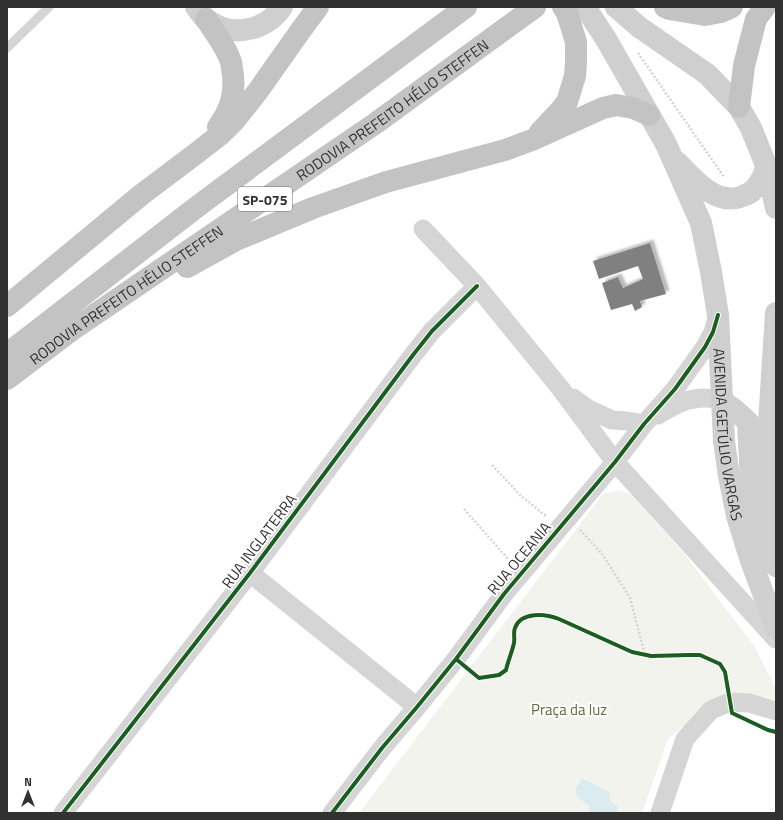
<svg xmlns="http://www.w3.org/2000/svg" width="783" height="820" viewBox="0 0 783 820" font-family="'Titillium Web',sans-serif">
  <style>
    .green { fill: #f2f3ec }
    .water { fill: #daecf0 }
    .building { fill: #808080; filter: url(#shadow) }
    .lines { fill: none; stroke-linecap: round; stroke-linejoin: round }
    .path { stroke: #d4d4d4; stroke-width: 2.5; stroke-dasharray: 2 2; stroke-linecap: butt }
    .service { stroke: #d5d5d5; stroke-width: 9 }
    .minor { stroke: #d5d5d5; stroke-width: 19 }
    .secondary { stroke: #cfcfcf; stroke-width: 22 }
    .motorway { stroke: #c3c3c3; stroke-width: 22 }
    .cycleway-casing { stroke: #fff; stroke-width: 6 }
    .cycleway { stroke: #1b5e20; stroke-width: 4 }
    .labels { text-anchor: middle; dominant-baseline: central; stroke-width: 4; stroke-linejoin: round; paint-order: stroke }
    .shield { fill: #fff; stroke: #6f6f6f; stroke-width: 1 }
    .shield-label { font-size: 14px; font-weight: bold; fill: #313131 }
    .street-label { font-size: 15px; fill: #313131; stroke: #fff }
    .park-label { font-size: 15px; fill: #5d6d3f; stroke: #fff }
  </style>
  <defs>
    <filter id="shadow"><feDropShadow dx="3.5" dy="-3.5" stdDeviation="1" flood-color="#0004"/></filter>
  </defs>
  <rect width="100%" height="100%" fill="#fff"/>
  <path class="green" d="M618 490 631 494 683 552 755 647 774 685 776 686V701L767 698 746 695 720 698 698 710 685 725 668 739 642 813H359L603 494Z"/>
  <path class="water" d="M582 778 609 792 611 802 618 807 617 813H589V805L578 798 575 791Z"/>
  <path class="building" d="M650 243 666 294 640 301 642 307 635 311 632 304 611 310 602 283 618 277 623 288 643 279 638 266 599 279 593 261Z"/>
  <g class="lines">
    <path class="path" d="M638 53 724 177
      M492 465 520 495 546 516
      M464 509 509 560
      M580 530 603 555 630 598 645 655"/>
    <path class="service" d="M7 48 49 7"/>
    <path class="minor" d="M423 229 477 286 561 389 615 462 776 639
      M573 398 588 409 612 420 627 421 644 424
      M658 415C675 405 686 398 706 398 712 399 717 398 722 401
      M250 573 417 707
      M63 813 250 573 413 355 432 331 477 286
      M332 813 382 748 417 707 456 659 504 594 615 462 644 424 675 389 705 347 713 332 717 318
      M660 813 685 739 711 710 730 702 749 703 776 711"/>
    <g class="secondary">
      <path d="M196 7C199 11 202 16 206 19 208 21 211 22 214 24 237 37 267 29 282 7"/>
      <path id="s1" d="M585 7 606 39 666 144 701 223 711 272 718 315 724 441 729 476 737 516 750 558 776 628"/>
      <path d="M616 7 639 27 707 74 739 107 751 128 766 165 776 208"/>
      <path d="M678 163C693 178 712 202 736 198 740 198 744 195 748 194 757 189 764 177 766 167"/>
      <path d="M776 313 767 454 769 495 776 527"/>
      <path d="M722 401 735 410 748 422 751 484 770 559 776 566"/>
    </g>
    <g class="motorway">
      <path d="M665 7 669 9 705 15 721 12 732 7"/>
      <path d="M206 19C215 33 226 46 231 62 232 66 232 71 233 75 235 96 230 110 218 127"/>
      <path d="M739 107 744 66 748 50 756 19 765 7"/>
      <path d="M540 132 559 112 567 102 575 76 576 62V42L567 13 563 7"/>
      <path d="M187 267 236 240 313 208 386 182 505 150 532 140 603 108 616 105 633 108 649 115"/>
      <path d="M7 306 141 195 198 152 221 134 235 120 258 91 301 30 318 7"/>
      <path d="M7 354 198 206 466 7"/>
      <path id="s2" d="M7 379 72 330 376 123 535 7"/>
    </g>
    <defs>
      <path id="cycleway" d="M456 659 479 678 499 675 506 670C508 661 512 652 514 643 515 638 513 632 515 628 521 611 546 614 559 619L632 652 651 656 689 655H700L720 664 725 672 732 713 768 730 776 732
        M63 813 250 573 413 355 432 331 477 286
        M332 813 382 748 417 707 456 659 504 594 615 462 644 424 675 389 705 347 713 332 718 315"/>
    </defs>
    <use href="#cycleway" class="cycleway-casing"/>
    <use href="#cycleway" class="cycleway"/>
  </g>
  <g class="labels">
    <rect class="shield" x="238" y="187" width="54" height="24" rx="3"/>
    <g class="shield-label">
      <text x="265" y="199">SP-075</text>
    </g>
    <g class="street-label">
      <text stroke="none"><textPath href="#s2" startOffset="470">RODOVIA PREFEITO HÉLIO STEFFEN</textPath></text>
      <text stroke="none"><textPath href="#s2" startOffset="146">RODOVIA PREFEITO HÉLIO STEFFEN</textPath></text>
      <text stroke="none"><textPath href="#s1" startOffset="459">AVENIDA GETÚLIO VARGAS</textPath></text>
      <text transform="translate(259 541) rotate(-53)">RUA INGLATERRA</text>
      <text transform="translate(519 558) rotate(-50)">RUA OCEANIA</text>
    </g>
    <g class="park-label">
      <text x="569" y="709">Praça da luz</text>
    </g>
  </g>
  <rect width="783" height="820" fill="none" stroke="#313131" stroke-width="16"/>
  <g transform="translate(28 792)" stroke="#ffffff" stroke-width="3" paint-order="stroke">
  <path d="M0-3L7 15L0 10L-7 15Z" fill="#313131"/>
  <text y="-6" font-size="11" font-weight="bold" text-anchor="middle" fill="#313131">N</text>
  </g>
</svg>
